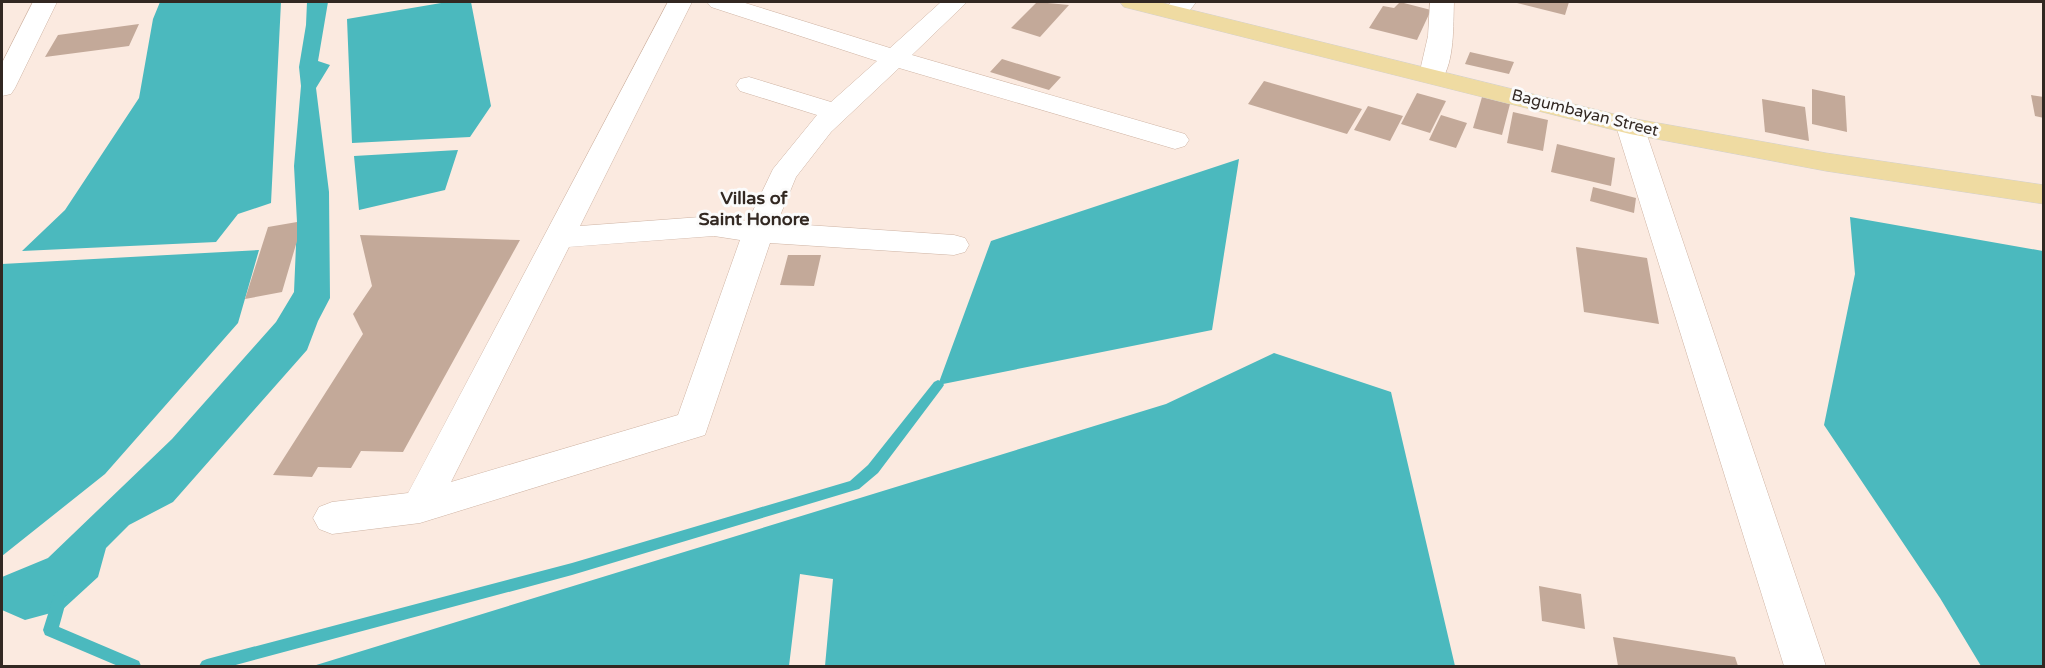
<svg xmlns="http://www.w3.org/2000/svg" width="2045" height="668" viewBox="0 0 2045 668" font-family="'Varela Round',sans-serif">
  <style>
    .water { fill: #4bb9be }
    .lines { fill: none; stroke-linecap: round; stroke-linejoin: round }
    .stream { fill: #4bb9be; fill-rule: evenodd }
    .building { fill: #c3a999 }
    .minor-casing { stroke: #cfb4a4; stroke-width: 1 }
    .major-casing { stroke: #d2d0ce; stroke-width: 1 }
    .minor { fill: #fff; fill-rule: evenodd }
    .major { fill: #efdba2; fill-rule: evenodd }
    .labels { text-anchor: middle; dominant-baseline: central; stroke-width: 6; stroke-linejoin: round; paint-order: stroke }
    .street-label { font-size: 16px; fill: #322822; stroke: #fbfbfb }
    .neighbourhood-label { font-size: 18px; font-weight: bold; fill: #322822; stroke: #fbfbfb }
  </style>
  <rect width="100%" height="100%" fill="#fbeae0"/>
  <path class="water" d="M160 2H281L271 203 238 214 216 242 22 251 65 210 139 98 153 19Z
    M307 2H328L318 61 330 65 316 88 329 192 330 298 318 321 307 350 173 502 129 525 106 548 98 577 62 610 25 620 2 610V577L48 558 172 439 276 322 294 292 297 222 294 166 301 86 299 67 306 25Z
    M447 2H471L491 106 470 137 352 143 347 19Z
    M458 150 445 190 359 210 354 156Z
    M1239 159 1212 330 938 385 991 241Z
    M1850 217 2043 251V666H1981L1940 598 1824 425 1855 274Z
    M259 250 238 323 105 474 2 556V264Z
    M1274 353 1391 392 1455 666H825L833 579 800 574 789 666H313L1166 404Z"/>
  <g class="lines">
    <path class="stream" d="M938 380 942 382 944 385 942 388 878 473 859 489 572 575 232 666H199L202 661 207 659 572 563 850 481 868 465 934 382Z
      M60 591 65 593 67 598 59 627 139 661 141 666H118L45 635 43 630 53 598 55 593Z"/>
  </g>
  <path class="building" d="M1037 2 1069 5 1040 37 1011 28Z
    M1400 2 1431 10 1417 40 1369 28 1383 6 1394 8Z
    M1513 2H1569L1565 15Z
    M139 24 129 46 45 57 58 35Z
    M1470 52 1514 62 1509 74 1465 64Z
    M1002 59 1061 77 1049 90 990 72Z
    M1264 81 1362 109 1347 134 1248 104Z
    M1812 89 1845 96 1847 132 1812 124Z
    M1417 93 1446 101 1430 133 1401 124Z
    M2031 95 2044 97V118L2035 116Z
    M1482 97 1510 104 1502 135 1473 128Z
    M1762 99 1805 107 1809 141 1765 132Z
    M1368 106 1403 116 1390 141 1354 130Z
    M1513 112 1548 120 1543 151 1507 143Z
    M1441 115 1467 123 1456 148 1429 140Z
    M1557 144 1615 158 1611 186 1551 172Z
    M1593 187 1636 198 1634 213 1590 201Z
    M297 222V241L282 292 245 299 268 227Z
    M360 235 520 240 403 452 361 451 351 468 318 467 312 477 273 475 363 334 353 314 372 286Z
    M1576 247 1647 258 1659 324 1584 312Z
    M788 255H821L814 286 780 285Z
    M1539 586 1581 594 1585 629 1542 621Z
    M1613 637 1735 657 1738 666H1618Z"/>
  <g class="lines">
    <defs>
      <path id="minor" d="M33 2H57L15 88 11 94 2 96V63Z
        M668 2H692L580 226 714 216 748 221 773 169 817 115 740 91 736 85 740 79 749 77 831 102 877 61 711 7 707 2H742L890 48 941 2H967L912 55 1185 134 1189 140 1185 146 1175 149 899 68 831 132 796 177 777 223 954 235 965 238 969 245 965 252 954 255 770 243 705 435 420 523 332 534 319 529 313 518 319 507 332 502 408 493ZM714 236 740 240 678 415 451 482 569 247Z
        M1171 2H1196C1188 14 1181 21 1166 17L1163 12Z
        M1430 2H1454C1453 25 1455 61 1441 81L1432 83 1423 81 1419 75 1428 36Z
        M1630 118 1640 120 1644 126 1826 666H1784L1616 126 1620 120Z"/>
      <path id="major" d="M1120 2H1159L1630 118 1826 153 2044 185V204L1826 171 1630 134 1124 7Z"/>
    </defs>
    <use href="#minor" class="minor-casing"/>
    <use href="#major" class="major-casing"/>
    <use href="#minor" class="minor"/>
    <use href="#major" class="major"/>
  </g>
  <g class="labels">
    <g class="street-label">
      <text transform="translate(1585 113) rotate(14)">Bagumbayan Street</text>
    </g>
    <g class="neighbourhood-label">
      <text x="754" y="198">Villas of<tspan x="754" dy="21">Saint Honore</tspan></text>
    </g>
  </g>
  <rect width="2045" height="668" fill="none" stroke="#322822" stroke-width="6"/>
</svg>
